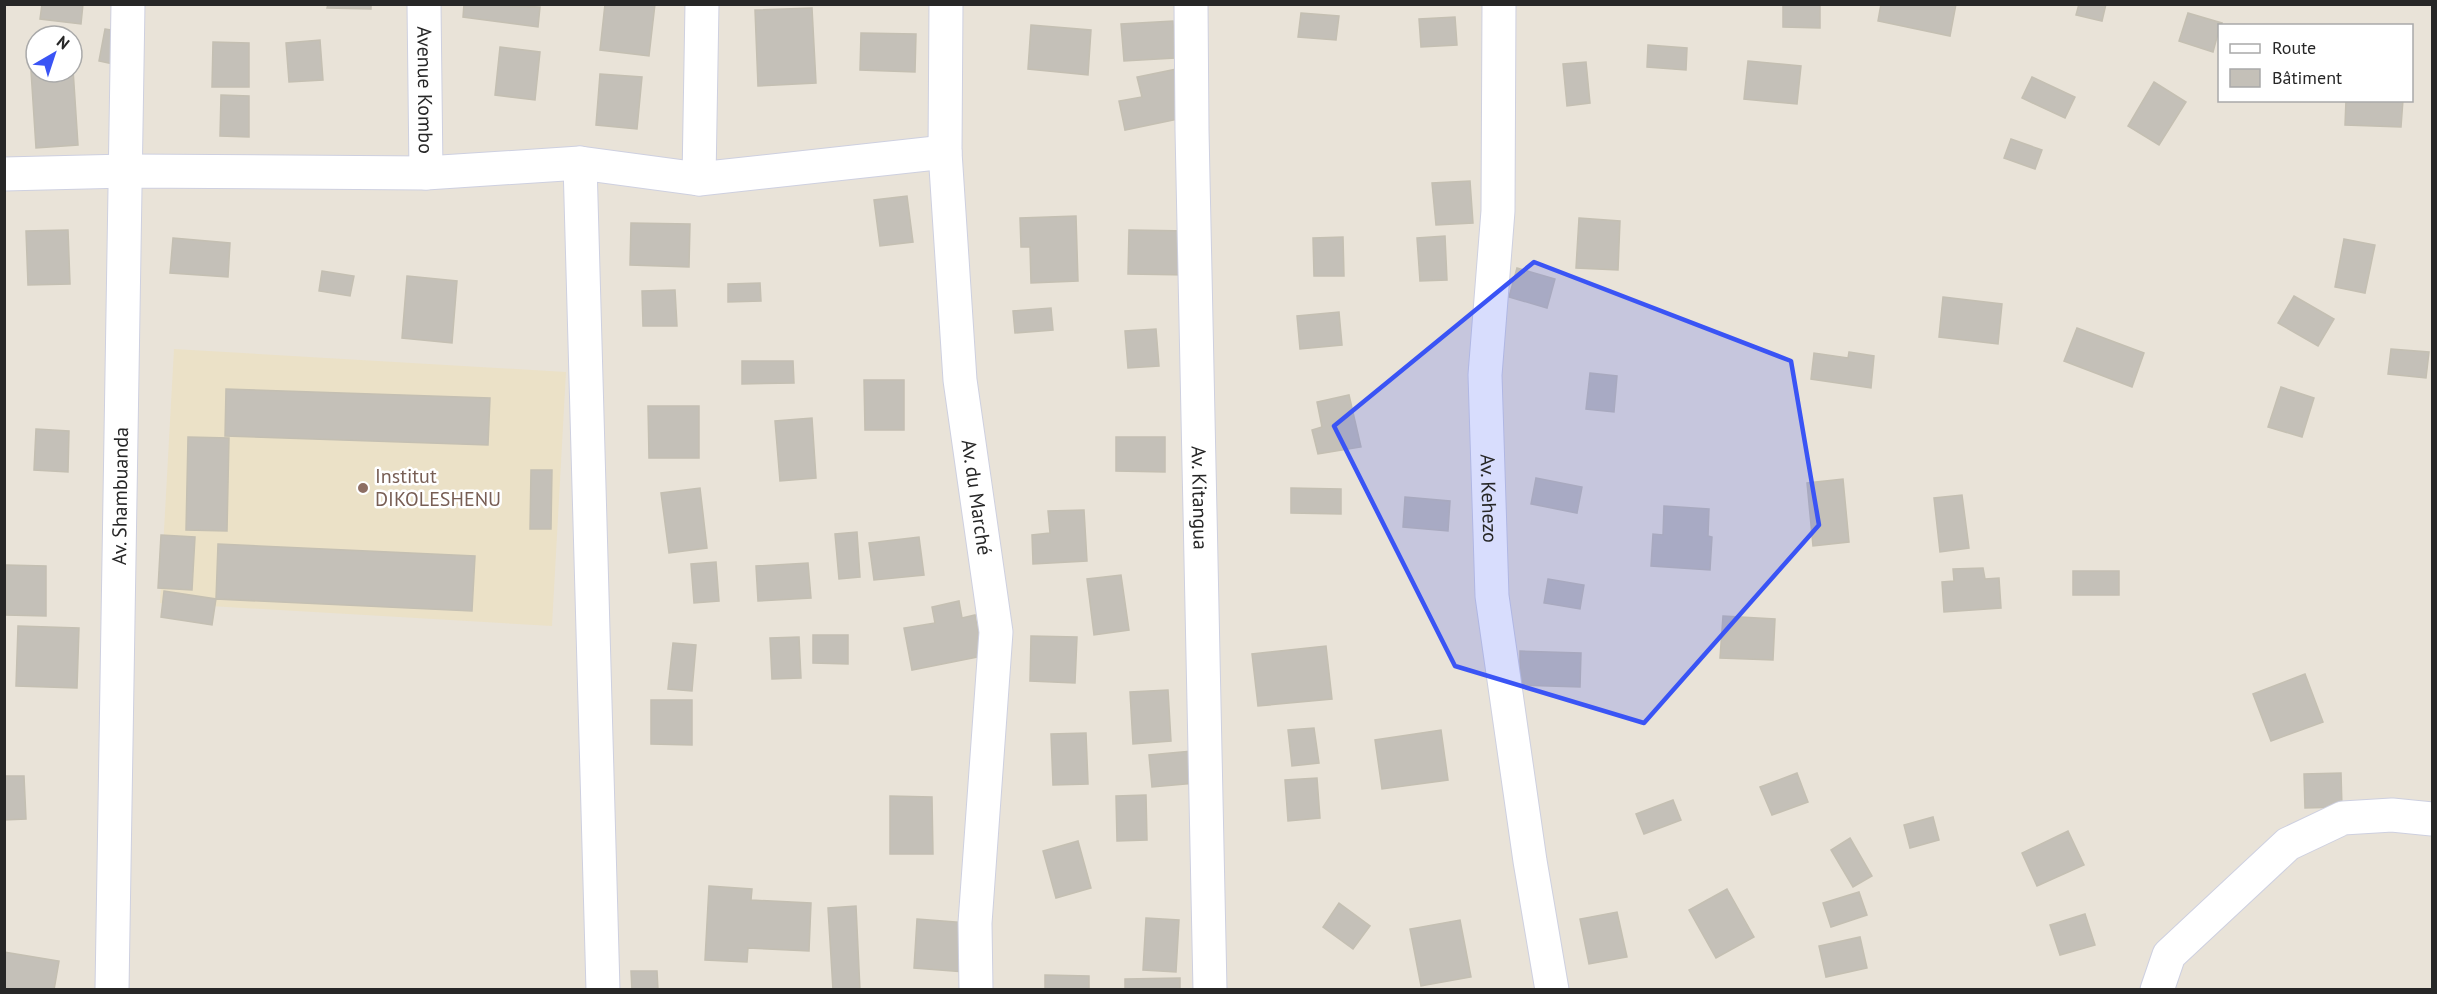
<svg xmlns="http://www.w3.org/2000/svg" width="2437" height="994" viewBox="0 0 2437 994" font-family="'PT Sans',sans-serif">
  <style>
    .education { fill: #ebe1c7 }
    .building { fill: #c4c0b8; stroke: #c4bfb2; stroke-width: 1.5 }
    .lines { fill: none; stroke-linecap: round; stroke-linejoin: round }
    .street-casing { stroke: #ced0e0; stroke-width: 35 }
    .street { stroke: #fff; stroke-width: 33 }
    .marked { fill: #3a54f5; fill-opacity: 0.2; stroke: #3a54f5; stroke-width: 4.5; stroke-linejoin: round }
    .education-dot { fill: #8d6e63; stroke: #fff; stroke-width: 2 }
    .labels { text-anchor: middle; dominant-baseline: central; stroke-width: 5; stroke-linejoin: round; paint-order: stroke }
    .street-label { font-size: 20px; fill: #272727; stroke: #fff }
    .education-label { font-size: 20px; fill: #785e54; stroke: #fff; text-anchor: start }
  </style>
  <rect width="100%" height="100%" fill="#e9e3d8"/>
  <path class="education" d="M174 349 566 372 552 626 160 603Z"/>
  <path class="building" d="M42 4H83L81 24 40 19Z
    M328 4H371V9L327 8Z
    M464 4 540 7 538 27 463 17Z
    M605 4H655L649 56 600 50Z
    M1783 4H1820V28L1783 27Z
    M1881 4H1956L1950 36 1878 21Z
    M2079 4H2106L2102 21 2076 15Z
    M812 8 816 83 758 86 755 10Z
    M1301 13 1339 16 1336 40 1298 37Z
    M2188 13 2222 23 2220 26 2213 52 2179 41Z
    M1455 17 1457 45 1421 47 1419 19Z
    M1173 21 1175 58 1124 61 1121 24Z
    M1031 25 1091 30 1088 75 1028 69Z
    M105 29 124 32 118 65 99 61Z
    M861 33 916 34 915 72 860 70Z
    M320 40 323 80 289 82 286 43Z
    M213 42 249 43V87H212Z
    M1648 45 1687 48 1686 70 1647 67Z
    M500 47 540 52 535 100 495 95Z
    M1748 61 1801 66 1797 104 1744 99Z
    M1586 62 1590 103 1567 106 1563 64Z
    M73 69 78 145 36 148 31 71 72 72Z
    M1177 69 1188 117 1125 130 1119 101 1142 97 1137 77Z
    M600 74 642 77 637 129 596 125Z
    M2032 77 2075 97 2065 118 2022 98Z
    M2154 82 2186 102 2159 145 2128 126Z
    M221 95 249 96V137L220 136Z
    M2346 100H2403L2401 127 2345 125Z
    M2011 139 2042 150 2035 169 2004 158Z
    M1470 181 1473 223 1436 225 1432 183Z
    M907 196 913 242 880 246 874 200Z
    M1076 216 1078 281 1031 283 1030 247H1021L1020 218Z
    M1579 218 1620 221 1618 270 1576 268Z
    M631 223 690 224 689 267 630 265Z
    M68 230 70 284 28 285 26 231Z
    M1129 230 1189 231 1188 275 1128 274Z
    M1445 236 1447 280 1420 281 1417 238Z
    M1343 237 1344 276H1314L1313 238Z
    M173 238 230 243 228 277 170 273Z
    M2344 239 2375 245 2365 293 2335 287Z
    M1517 268 1555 279 1547 308 1509 297Z
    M322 271 354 276 350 296 319 291Z
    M407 276 457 281 452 343 402 338Z
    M760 283 761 301 728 302V284Z
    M675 290 677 326H643L642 291Z
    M2294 296 2334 319 2318 346 2278 323Z
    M1943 297 2002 304 1998 344 1939 337Z
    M1051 308 1053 330 1015 333 1013 311Z
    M1339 312 1342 345 1300 349 1297 316Z
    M2077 328 2144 353 2132 387 2064 361Z
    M1156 329 1159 366 1128 368 1125 331Z
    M2391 349 2429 352 2426 378 2388 374Z
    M1849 352 1874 356 1871 388 1811 379 1814 353 1848 358Z
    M742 361H793L794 383 742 384Z
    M1590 373 1617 376 1614 412 1586 409Z
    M864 380H904V430H865Z
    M2281 387 2314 398 2302 437 2268 427Z
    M226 389 490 398 488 445 225 436Z
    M1349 395 1361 447 1318 454 1312 430 1322 427 1317 402Z
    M648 406H699V458H649Z
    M812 418 816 478 780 481 775 421Z
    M36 429 69 431 68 472 34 470Z
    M188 437 229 438 227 531 186 530Z
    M1116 437H1165V472L1116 471Z
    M531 470H552L551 529H530Z
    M1536 478 1582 487 1577 513 1531 504Z
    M1843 479 1849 542 1813 546 1807 483Z
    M700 488 707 548 669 553 661 493Z
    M1291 488 1341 489V514L1291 513Z
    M1962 495 1969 548 1940 552 1934 498Z
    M1405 497 1450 501 1448 531 1403 527Z
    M1664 506 1709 509 1708 536 1712 537 1710 570 1651 566 1653 534 1663 535Z
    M1084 510 1087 561 1033 564 1032 535 1050 533 1048 511Z
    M857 532 860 577 839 579 835 534Z
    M161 535 195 537 192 590 158 588Z
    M919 537 924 575 874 580 869 543Z
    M218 544 475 556 472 611 216 599Z
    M716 562 719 601 694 603 691 564Z
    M808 563 811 598 758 601 756 566Z
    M6 565 46 566V616L6 615Z
    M1983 568 1985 579 1999 578 2001 608 1944 612 1942 582 1954 581 1953 569Z
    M2073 571H2119V595H2073Z
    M1121 575 1129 630 1094 635 1087 579Z
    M1548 579 1584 585 1580 609 1544 603Z
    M164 591 216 599 212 625 161 617Z
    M959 601 962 618 975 615 983 656 912 670 904 628 935 623 932 607Z
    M1723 616 1775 619 1773 660 1720 658Z
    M18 626 79 628 77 688 16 686Z
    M813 635H848V664L813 663Z
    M1031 636 1077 637 1075 683 1030 681Z
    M799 637 801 678 772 679 770 638Z
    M673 643 696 645 692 691 668 689Z
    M1326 646 1332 699 1258 706 1252 654Z
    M1520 651 1581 653 1580 687 1520 685Z
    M2305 674 2323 722 2271 741 2253 694Z
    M1168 690 1171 741 1133 744 1130 692Z
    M651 700H692V745L651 744Z
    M1314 728 1319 763 1292 766 1288 730Z
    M1441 730 1448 780 1382 789 1375 740Z
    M1086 733 1088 784 1053 785 1051 734Z
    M1192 751 1196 783 1152 787 1149 755Z
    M1797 773 1808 802 1772 815 1760 787Z
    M2341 773 2342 807 2305 808 2304 774Z
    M4 776H24L26 819 4 820Z
    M1317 778 1320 818 1288 821 1285 780Z
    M1146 795 1147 840 1117 841 1116 796Z
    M890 796 932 797 933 854H890Z
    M1673 800 1681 820 1644 834 1636 814Z
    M1933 817 1939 840 1910 848 1904 825Z
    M2068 831 2084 865 2037 886 2022 853Z
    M1850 838 1872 876 1853 887 1831 850Z
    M1078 841 1091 888 1056 898 1043 851Z
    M709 886 752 889 751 900 811 903 809 951 748 948 747 962 705 960Z
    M1727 889 1754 937 1716 958 1689 910Z
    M1859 892 1867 915 1831 927 1823 903Z
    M1339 903 1370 926 1353 949 1323 927Z
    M856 906 860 990H833L828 908Z
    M1617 912 1627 957 1589 964 1580 919Z
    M2085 914 2095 945 2060 955 2050 925Z
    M1146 918 1179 920 1176 972 1143 970Z
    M917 919 968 923 965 972 914 968Z
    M1460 920 1471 977 1421 986 1410 929Z
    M1860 937 1867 968 1826 977 1819 946Z
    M4 952 59 961 54 990H4Z
    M631 971H657L658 990H632Z
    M1045 975 1089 976V990H1045Z
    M1180 978V990H1125V979Z"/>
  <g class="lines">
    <defs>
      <g id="street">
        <path id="s1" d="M424 4 426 173"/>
        <path id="s2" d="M946 4 945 152 960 380 996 632 975 923 976 990"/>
        <path id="s3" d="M1191 4 1192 130 1210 990"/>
        <path id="s4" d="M1499 4 1498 211 1485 375 1492 596 1530 861 1552 990"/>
        <path d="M580 163 603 990"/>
        <path d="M4 174 127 171 426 173 580 163 699 179 945 152"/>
        <path d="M699 179 702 4"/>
        <path id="s5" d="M112 990 128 4"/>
        <path d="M2157 990 2169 955 2288 844 2343 818 2392 815 2432 819"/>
      </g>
    </defs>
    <use href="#street" class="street-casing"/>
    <use href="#street" class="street"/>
  </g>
  <path class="marked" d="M1534 262 1791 361 1819 525 1644 723 1455 666 1334 426Z"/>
  <circle class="education-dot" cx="363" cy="488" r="6"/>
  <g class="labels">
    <g class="street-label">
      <text stroke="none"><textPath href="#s1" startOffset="86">Avenue Kombo</textPath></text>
      <text stroke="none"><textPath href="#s5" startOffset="494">Av. Shambuanda</textPath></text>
      <text stroke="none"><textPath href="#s2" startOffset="495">Av. du Marché</textPath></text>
      <text stroke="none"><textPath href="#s3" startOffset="494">Av. Kitangua</textPath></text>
      <text stroke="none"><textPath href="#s4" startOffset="495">Av. Kehezo</textPath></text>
    </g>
    <g class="education-label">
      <text x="375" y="476">Institut<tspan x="375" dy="23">DIKOLESHENU</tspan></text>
    </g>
  </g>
  <rect width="2437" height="994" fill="none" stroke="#272727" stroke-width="12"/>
  <rect x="2218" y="24" width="195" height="78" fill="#ffffff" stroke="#a9a9a9" stroke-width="1.5"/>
  <rect x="2230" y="44" width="30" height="9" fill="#ffffff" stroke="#a9a9a9" stroke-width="1.5"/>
  <text x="2272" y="54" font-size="18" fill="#272727">Route</text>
  <rect x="2230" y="69" width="30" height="18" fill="#c4c0b8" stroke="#a9a9a9" stroke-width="1.5"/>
  <text x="2272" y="84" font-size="18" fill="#272727">Bâtiment</text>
  <g transform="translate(54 54) rotate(39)"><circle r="28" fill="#ffffff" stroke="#a9a9a9" stroke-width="1.5"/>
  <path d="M0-4.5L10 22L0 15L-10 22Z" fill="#3a54f5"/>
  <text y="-9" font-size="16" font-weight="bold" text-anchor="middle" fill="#272727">N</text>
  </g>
</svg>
